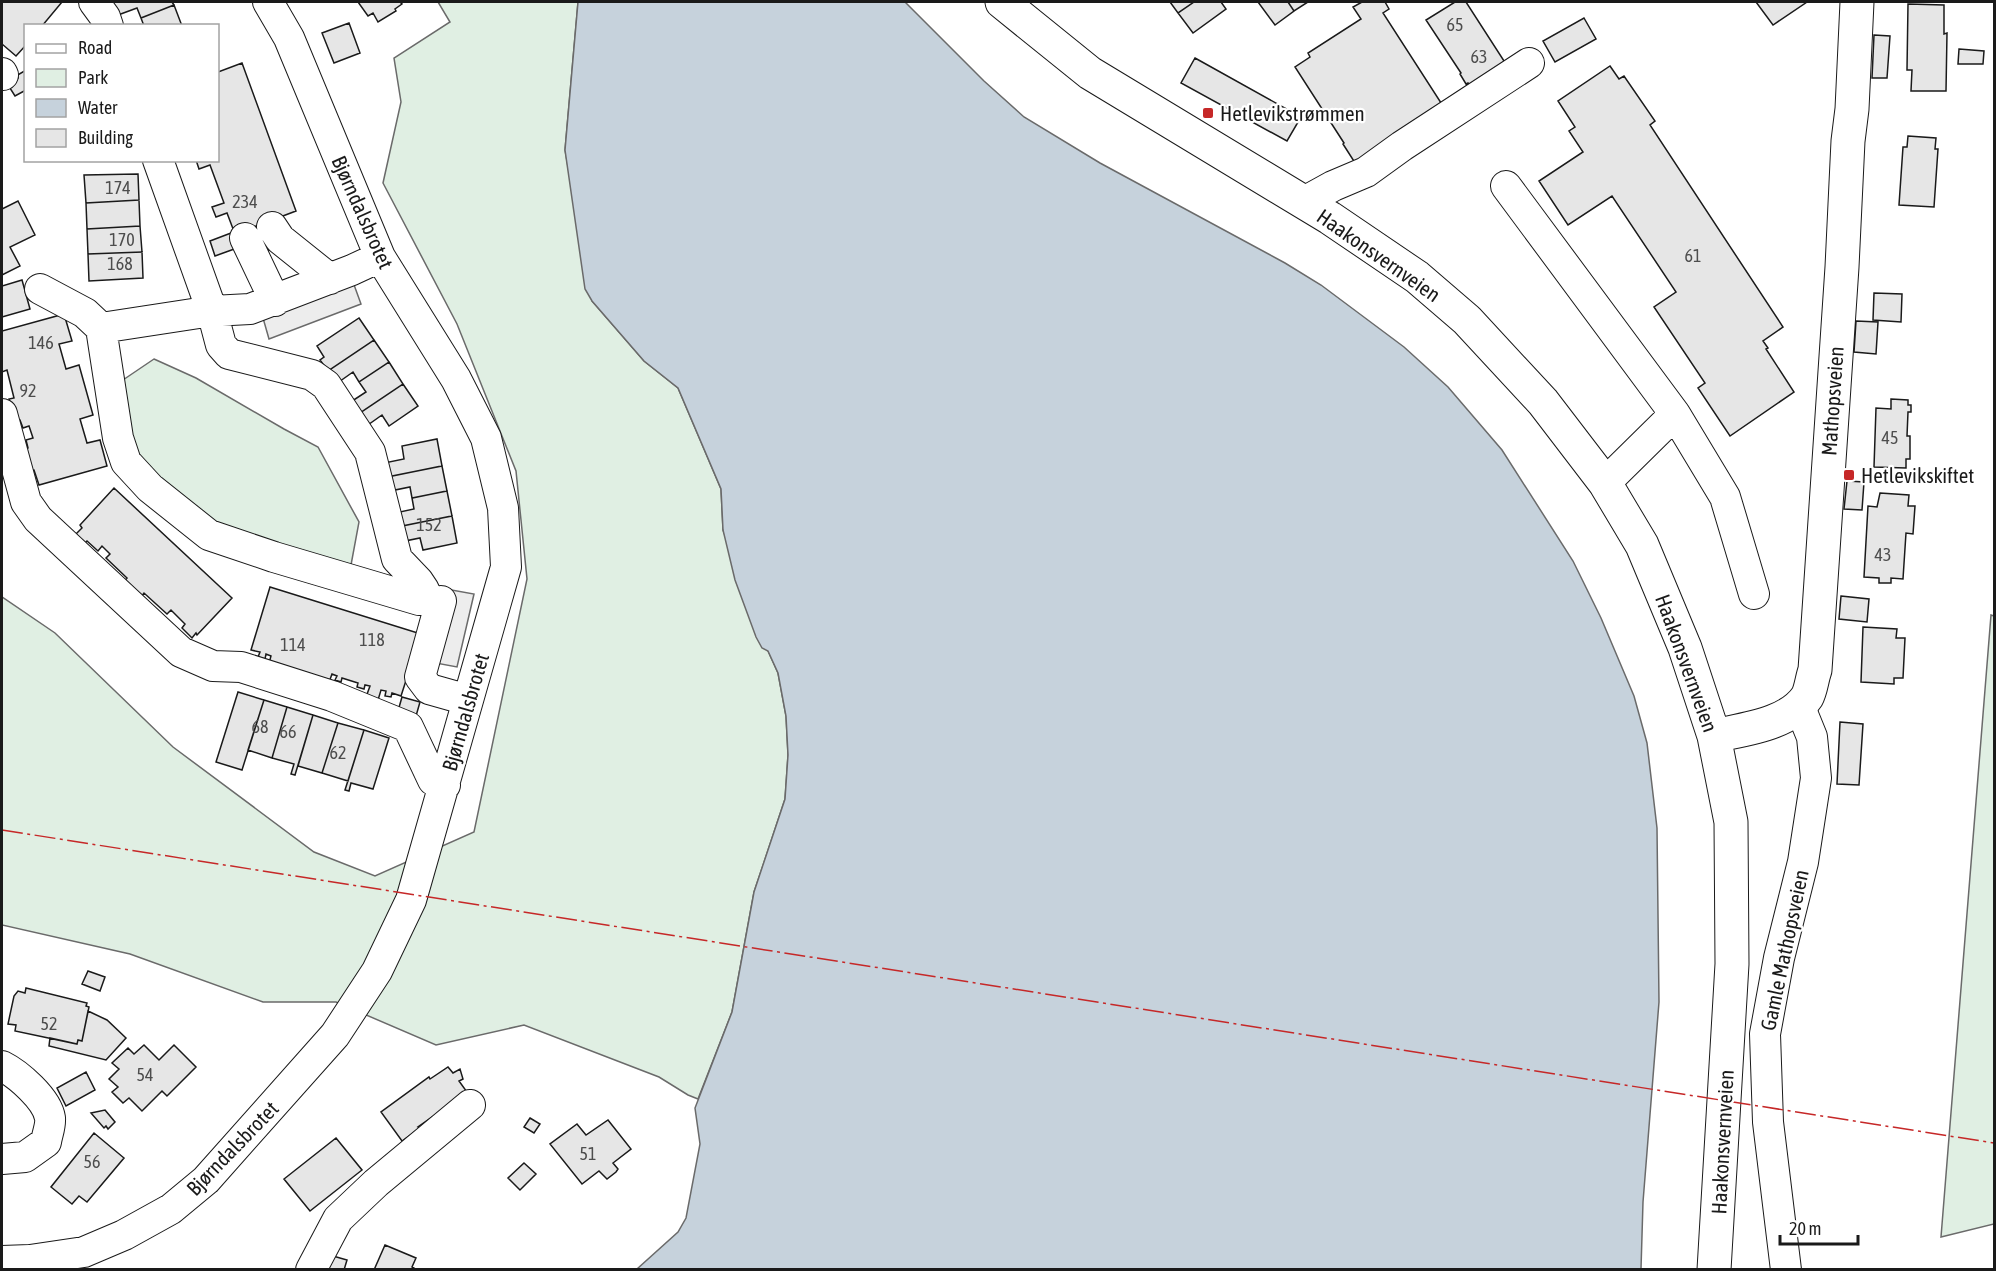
<svg xmlns="http://www.w3.org/2000/svg" width="1996" height="1271" viewBox="0 0 1996 1271" font-family="'Asap Condensed',sans-serif">
  <style>
    .green { fill: #e0efe3; stroke: #6a6a6a; stroke-width: 1.5 }
    .parking { fill: #ededed; stroke: #6a6a6a; stroke-width: 1.5 }
    .water { fill: #c6d2dc; stroke: #6a6a6a; stroke-width: 1.5 }
    .building { fill: #e6e6e6; stroke: #1a1a1a; stroke-width: 1.5 }
    .lines { fill: none; stroke-linecap: round; stroke-linejoin: round }
    .minor-casing { stroke: #1a1a1a; stroke-width: 32 }
    .major-casing { stroke: #1a1a1a; stroke-width: 35 }
    .minor { stroke: #fff; stroke-width: 30 }
    .major { stroke: #fff; stroke-width: 33 }
    .power { stroke: #c62828; stroke-width: 1.5; stroke-dasharray: 21 4.5 3 4.5; stroke-linecap: butt }
    .poi-dot { fill: #c62828; stroke: #fff; stroke-width: 2 }
    .labels { text-anchor: middle; dominant-baseline: central; stroke-width: 4.5; stroke-linejoin: round; paint-order: stroke }
    .number-label { font-size: 18px; fill: #4d4d4d }
    .poi-label { font-size: 21px; fill: #1a1a1a; stroke: #fff; text-anchor: start }
    .street-label { font-size: 21px; fill: #1a1a1a; stroke: #fff }
  </style>
  <rect width="100%" height="100%" fill="#fff"/>
  <path class="green" d="M438 2H578L565 150 592 301 644 361 678 388 721 489 723 530 768 651 778 673 786 716 788 755 785 799 754 892 732 1012 698 1099 688 1095 659 1077 524 1025 436 1045 336 1002H263L130 954 2 925V597L55 633 173 747 314 852 375 876 474 832 527 579 516 471 457 324 383 183 401 102 394 58 450 22Z
    M154 359 196 378 284 429 318 447 359 522 351 565 217 526 135 458 120 382Z
    M1991 615 1994 616V1224L1941 1237Z"/>
  <path class="parking" d="M353 282 361 304 269 339 263 318Z
    M435 587 474 594 457 667 414 659Z"/>
  <path class="water" d="M578 2H905L984 81 1024 117 1100 163 1285 263 1321 285 1404 347 1448 387 1502 450 1573 561 1601 618 1634 696 1647 743 1657 828 1659 1002 1643 1202 1641 1269H637L678 1232 686 1218 700 1144 695 1108 732 1012 754 892 785 799 788 755 786 716 778 673 768 651 762 648 756 637 735 580 723 530 721 489 678 388 644 361 592 301 585 289 565 150Z"/>
  <path class="building" d="M2 2H62L42 26H26V45L16 56 2 44Z
    M112 2H172L174 5 141 18 137 8 118 15Z
    M358 2H400L402 4 395 9 396 11 378 22 373 13 368 16Z
    M1170 2H1194L1178 13Z
    M1194 2H1221L1226 9 1193 33 1178 13Z
    M1258 2H1288L1294 11 1275 25Z
    M1288 2H1308L1294 11Z
    M1362 2H1385L1389 9 1383 13 1445 109 1357 166 1343 144 1344 143 1295 67 1310 57 1308 53 1361 19 1353 7Z
    M1455 2H1466L1506 64 1471 87 1468 83 1466 84 1460 74 1461 73 1426 20Z
    M1756 2H1807L1773 25Z
    M1908 4 1944 5V34L1947 33 1946 91H1911L1912 70H1907Z
    M174 5 182 26H144L141 18Z
    M1584 18 1596 39 1555 62 1543 41Z
    M349 23 360 53 334 63 322 33Z
    M1874 35 1890 36 1887 78H1872Z
    M1959 49 1984 51 1983 64H1958Z
    M1195 58 1301 117 1287 141 1181 83Z
    M242 63 296 211 235 234 227 213 216 217 212 207 224 203 210 165 199 169 196 160H218V72Z
    M1610 66 1619 79 1624 76 1655 121 1650 125 1783 327 1763 341 1768 348 1766 349 1794 392 1730 436 1698 388 1705 383 1654 307 1676 292 1612 196 1568 225 1539 181 1583 152 1569 131 1575 127 1558 101Z
    M26 70V90L15 96 8 85 18 78 16 76Z
    M1908 136 1936 138 1935 149H1938L1934 207 1899 205 1903 147H1907Z
    M138 174 139 200 86 203 84 175Z
    M139 200 140 226 87 229 86 203Z
    M18 201 35 235 10 247 20 266 2 275V209Z
    M140 226 142 252 88 254 87 229Z
    M231 233 237 248 215 256 210 241Z
    M142 252 143 278 89 281 88 254Z
    M22 280 30 309 2 317V286Z
    M1874 293 1902 294 1901 322 1873 320Z
    M64 314 72 341 59 344 66 369 79 365 93 415 80 419 87 443 100 440 107 466 39 485 34 470 29 471 23 449 28 448 26 440 33 438 29 426 23 428 20 420 15 421 9 399 14 398 7 370 2 372V331Z
    M359 318 374 340 328 371 320 360 324 357 317 346Z
    M1856 321 1878 322 1876 354 1854 352Z
    M374 340 389 362 359 382 353 372 336 384 328 371Z
    M389 362 403 384 357 415 349 403 366 392 359 382Z
    M403 384 418 406 389 426 382 415 365 427 357 415Z
    M1891 399 1908 400V405H1911V412H1908L1907 436H1910V459H1906V468L1874 467 1876 408 1891 409Z
    M437 439 442 466 387 477 384 463 404 459 402 446Z
    M442 466 447 491 412 498 410 487 390 491 387 477Z
    M1847 481 1864 482 1862 510 1844 509Z
    M114 488 232 598 197 635 196 633 192 638 182 628 185 624 171 610 167 614 144 593 138 601 121 585 127 578 106 558 110 554 102 546 98 551 87 541 80 548 71 539 82 528 80 525Z
    M447 491 452 516 397 527 395 513 414 509 412 498Z
    M1880 493 1909 495 1908 506H1915L1913 534 1906 533 1903 579 1891 578V583H1879V578L1864 577 1868 506 1877 507Z
    M452 516 457 543 423 550 420 538 400 542 397 527Z
    M270 587 421 634 401 696 392 693 391 697 385 696 386 691 381 690 378 700 366 697 370 686 365 685 364 689 357 687 358 683 342 678 341 682 335 680 337 676 332 674 328 685 268 667 271 656 266 654 265 659 258 657 260 652 251 650Z
    M1841 596 1869 599 1867 622 1839 619Z
    M1863 627 1897 629 1896 638H1905L1903 678H1894V684L1861 682Z
    M238 692 264 700 242 770 216 762Z
    M402 697 420 702 416 716 398 711Z
    M264 700 287 707 272 758 248 750Z
    M287 707 313 715 295 775 291 774 294 764 272 758Z
    M313 715 338 723 322 773 298 766Z
    M1840 722 1863 724 1859 785 1837 784Z
    M338 723 364 730 348 781 322 773Z
    M364 730 389 738 373 789 351 783 349 791 345 790Z
    M88 971 105 977 100 991 82 984Z
    M26 988 87 1003 86 1006 89 1007 82 1041 78 1040 77 1044 15 1031 16 1025 8 1024 14 996 18 991 25 993Z
    M88 1011 107 1020 126 1038 106 1060 49 1046 50 1038 77 1044 78 1040 82 1041Z
    M144 1045 159 1060 174 1045 196 1067 167 1096 162 1091 142 1111 129 1098 123 1103 112 1092 118 1087 109 1079 119 1069 112 1063 128 1048 134 1054Z
    M448 1067 453 1073 460 1069 463 1079 459 1081 467 1092 433 1119 432 1117 418 1127 420 1128 402 1141 381 1112 429 1077 430 1079Z
    M86 1072 95 1090 66 1106 57 1088Z
    M105 1110 115 1122 108 1129 106 1126 104 1128 91 1113Z
    M530 1118 540 1124 534 1133 524 1127Z
    M608 1120 631 1149 613 1163 618 1169 616 1172 607 1179 599 1171 582 1184 550 1144 577 1124 586 1135Z
    M94 1133 124 1158 87 1202 79 1196 72 1204 51 1187Z
    M336 1138 362 1170 310 1211 284 1179Z
    M524 1163 536 1174 520 1190 508 1178Z
    M385 1245 416 1258 412 1267 417 1270H374Z
    M326 1254 347 1260 344 1270H321Z"/>
  <g class="lines">
    <defs>
      <path id="minor" d="M94 2 105 17 108 26
        M2 73 3 75
        M158 160 212 311 250 309 352 270 380 257
        M1506 186 1675 414 1605 483
        M1304 202 1333 186 1366 172 1402 146 1529 63
        M272 227 280 239 330 279
        M245 238 275 301
        M40 289 85 313 101 328
        M212 311 221 345 229 354 312 375 326 385 370 452 397 559 418 581 424 590 419 600 274 557 209 535 150 488 126 462 118 438 101 328Z
        M2 414 26 502 38 519 181 652 213 666 241 667 332 696 408 727 433 780 445 785
        M1675 414 1725 497 1754 594
        M441 601 420 677 429 689 468 700
        M2 1066C18 1074 47 1099 50 1118 51 1125 47 1135 46 1142L25 1157 2 1159
        M2 1261 30 1260 84 1252 124 1235 171 1209 206 1180 335 1035 377 971 411 900 506 567 503 508 486 438 456 379 380 257 289 38 268 2
        M311 1270 338 1219 376 1183 470 1105
        M1786 1270 1768 1122 1765 1034 1779 958 1803 862 1816 778 1812 737 1799 705"/>
      <path id="major" d="M1002 2 1090 73 1330 218 1417 277 1467 320 1543 402 1605 483 1642 545 1685 648 1714 736 1731 822 1732 964 1714 1270
        M1714 736C1744 729 1788 725 1807 697 1811 690 1812 678 1815 670L1842 267 1848 141 1852 109 1857 2"/>
    </defs>
    <use href="#minor" class="minor-casing"/>
    <use href="#major" class="major-casing"/>
    <use href="#minor" class="minor"/>
    <use href="#major" class="major"/>
    <path class="power" d="M2 830 1994 1143"/>
  </g>
  <g class="poi-dot">
    <rect x="1202" y="107" width="12" height="12" rx="3"/>
    <rect x="1843" y="469" width="12" height="12" rx="3"/>
  </g>
  <g class="labels">
    <g class="number-label">
      <text x="1455" y="24">65</text>
      <text x="1479" y="56">63</text>
      <text x="118" y="187">174</text>
      <text x="245" y="201">234</text>
      <text x="122" y="239">170</text>
      <text x="1693" y="255">61</text>
      <text x="120" y="263">168</text>
      <text x="41" y="342">146</text>
      <text x="28" y="390">92</text>
      <text x="1890" y="437">45</text>
      <text x="429" y="524">152</text>
      <text x="1883" y="554">43</text>
      <text x="372" y="639">118</text>
      <text x="293" y="644">114</text>
      <text x="260" y="726">68</text>
      <text x="288" y="731">66</text>
      <text x="338" y="752">62</text>
      <text x="49" y="1023">52</text>
      <text x="145" y="1074">54</text>
      <text x="588" y="1153">51</text>
      <text x="92" y="1161">56</text>
    </g>
    <g class="poi-label">
      <text x="1220" y="113">Hetlevikstrømmen</text>
      <text x="1861" y="475">Hetlevikskiftet</text>
    </g>
    <g class="street-label">
      <text transform="translate(363 212) rotate(66)">Bjørndalsbrotet</text>
      <text transform="translate(1379 255) rotate(35)">Haakonsvernveien</text>
      <text transform="translate(1832 401) rotate(-86)">Mathopsveien</text>
      <text transform="translate(1687 663) rotate(70)">Haakonsvernveien</text>
      <text transform="translate(465 712) rotate(-74)">Bjørndalsbrotet</text>
      <text transform="translate(1784 950) rotate(-78)">Gamle Mathopsveien</text>
      <text transform="translate(1722 1142) rotate(-87)">Haakonsvernveien</text>
      <text transform="translate(232 1148) rotate(-46)">Bjørndalsbrotet</text>
    </g>
  </g>
  <rect width="1996" height="1271" fill="none" stroke="#1a1a1a" stroke-width="6"/>
  <rect x="24" y="24" width="195" height="138" fill="#ffffff" stroke="#a3a3a3" stroke-width="1.5"/>
  <rect x="36" y="44" width="30" height="9" fill="#ffffff" stroke="#a3a3a3" stroke-width="1.5"/>
  <text x="78" y="54" font-size="18" fill="#1a1a1a">Road</text>
  <rect x="36" y="69" width="30" height="18" fill="#e0efe3" stroke="#a3a3a3" stroke-width="1.5"/>
  <text x="78" y="84" font-size="18" fill="#1a1a1a">Park</text>
  <rect x="36" y="99" width="30" height="18" fill="#c6d2dc" stroke="#a3a3a3" stroke-width="1.5"/>
  <text x="78" y="114" font-size="18" fill="#1a1a1a">Water</text>
  <rect x="36" y="129" width="30" height="18" fill="#e6e6e6" stroke="#a3a3a3" stroke-width="1.5"/>
  <text x="78" y="144" font-size="18" fill="#1a1a1a">Building</text>
  <path d="M1780 1235v9h78v-9" fill="none" stroke="#1a1a1a" stroke-width="3"/>
  <text x="1789" y="1235" font-size="18" fill="#1a1a1a" stroke="#ffffff" stroke-width="4.5" paint-order="stroke">20 m</text>
</svg>
